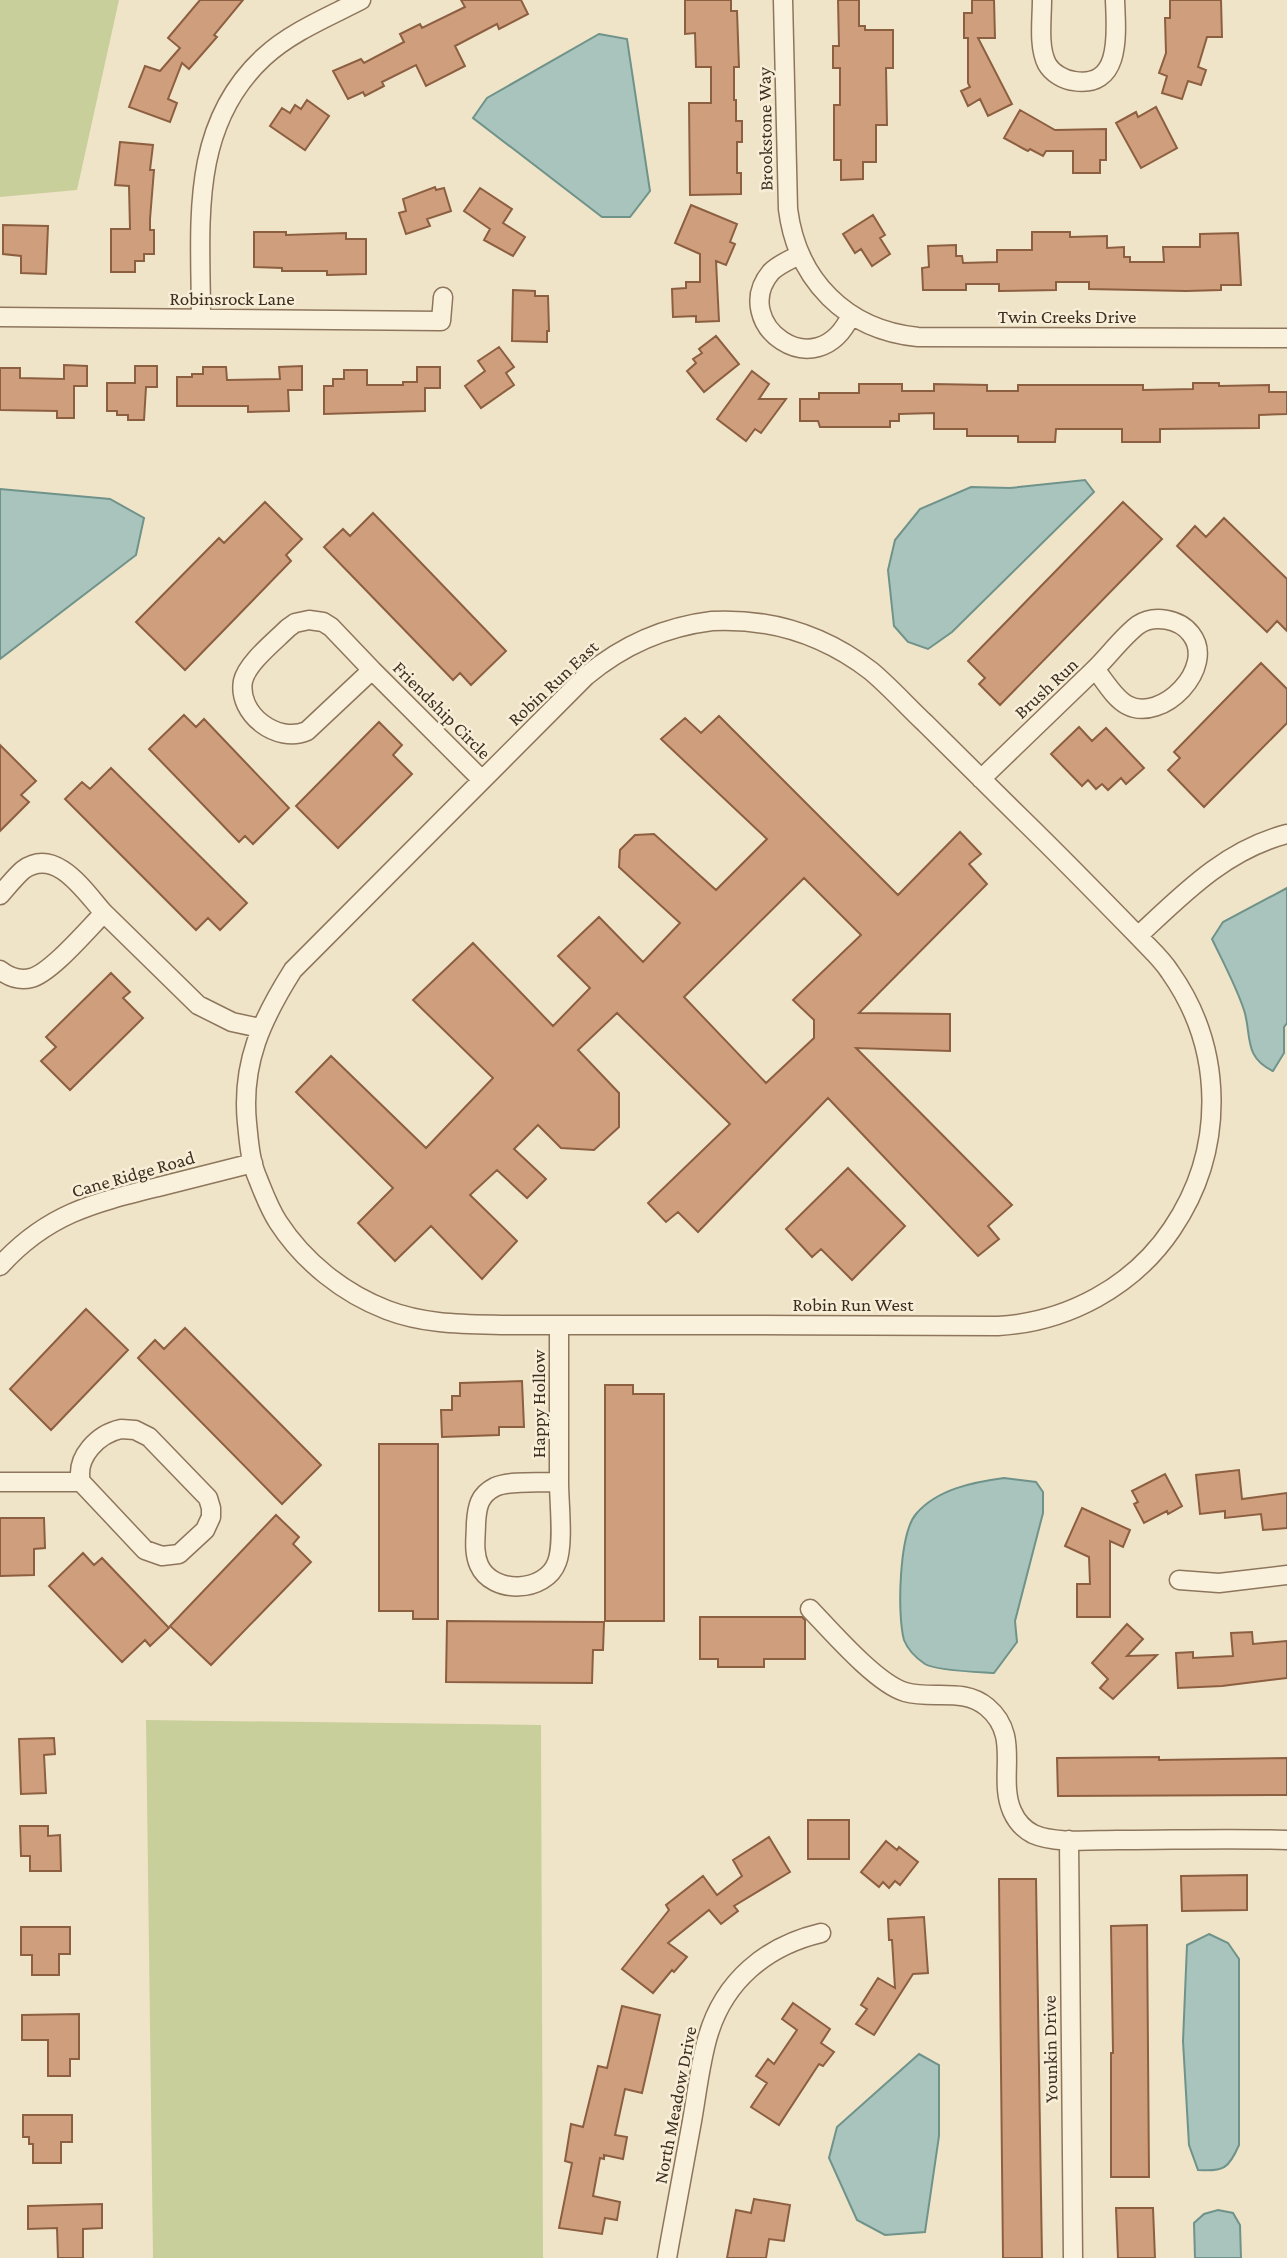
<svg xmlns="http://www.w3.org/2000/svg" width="1287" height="2258" viewBox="0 0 1287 2258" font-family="'Crimson Pro',serif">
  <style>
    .green { fill: #c9cf9b }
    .water { fill: #a9c4bc; stroke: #6f938a; stroke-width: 2 }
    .building { fill: #cf9f7d; stroke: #8d5f41; stroke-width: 2; fill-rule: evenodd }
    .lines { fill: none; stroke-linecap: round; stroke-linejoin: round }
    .minor-casing { stroke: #8d765c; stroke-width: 21 }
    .minor { stroke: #faf1dc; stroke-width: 18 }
    .labels { text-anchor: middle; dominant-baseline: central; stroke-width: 5; stroke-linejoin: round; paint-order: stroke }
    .street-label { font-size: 19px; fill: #3d2e20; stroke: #f7eed8 }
  </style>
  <rect width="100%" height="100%" fill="#f0e4c8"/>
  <path class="green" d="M0 0H119L77 190 0 197Z
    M146 1720 541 1725 543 2258H153Z"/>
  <path class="water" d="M599 34 627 39 650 191 630 217H602L473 118 487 98Z
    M1085 480 1094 492 952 632 928 649 908 642 894 626 888 570 895 540 920 509 971 487 1010 488Z
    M0 489 110 499 144 518 136 555 0 659Z
    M1287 888V1023L1284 1027V1053L1273 1071C1243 1057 1252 1035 1244 1010 1236 986 1223 962 1212 939L1223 922Z
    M1004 1478 1036 1482 1043 1492V1513L1015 1621 1017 1642 994 1673C979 1672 937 1671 925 1664 916 1658 908 1650 904 1640 897 1615 899 1534 916 1514 937 1489 974 1482 1004 1478Z
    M1209 1934 1228 1943 1239 1959V2145C1229 2168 1224 2172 1198 2170L1189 2145 1183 2041 1187 1945Z
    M919 2054 939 2065V2136L925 2232 885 2235 857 2220 829 2158 837 2127Z
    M1218 2210 1233 2213 1240 2225 1241 2258H1195L1194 2223 1204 2214Z"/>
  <path class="building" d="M200 0H243L214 35 217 37 189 69 182 63 168 99 177 103 170 122 129 107 145 66 160 71 180 48 168 38Z
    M461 0H521L528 14 499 29 497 24 455 46 465 66 426 86 416 65 382 82 384 86 365 96 363 92 348 99 333 71 361 59 364 63 404 42 400 34 420 24 422 28 465 7Z
    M685 0H731V11H737L739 67H734V100H736V121H742V142H737V173H741V194L690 195 689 103H711V67H696L695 33 685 34Z
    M838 0H859V26H865V30H893V68H886L887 125H876V162H863V179L841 180V160H834V105H840V68H833V46H839Z
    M972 0H994L995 38H978L1012 104 988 116 980 99 968 106 961 91 970 87 968 83V38H964V13H972Z
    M1170 0H1221L1222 37H1207L1198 67 1206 70 1201 85 1188 81 1182 99 1162 93 1167 76 1159 73 1166 53 1165 18H1170Z
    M307 100 329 116 305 150 270 126 282 108 290 113 295 105 301 109Z
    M1156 107 1177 148 1141 168 1116 123 1136 112 1138 117Z
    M1020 110 1055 130 1106 129V160H1100V173H1073V151H1046L1043 156 1030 149 1028 151 1024 149 1004 138Z
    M120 142 153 145 150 170H154L150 219V230H154V254H144V261H135V272H111V229H130L129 186 115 185Z
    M435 187 436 190 444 188 451 211 427 219 430 226 406 234 399 213 406 211 403 199Z
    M480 188 512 209 503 223 525 237 513 256 484 240 490 229 464 211Z
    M691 205 737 224 730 242 735 244 726 265 716 261 719 321 696 322V316L673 317 672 289 686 288V282H700V254L675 243Z
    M873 215 885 235 880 238 890 254 872 266 861 249 855 253 843 234Z
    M3 225 48 226 46 274 21 273V256L3 254Z
    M254 232H286V235L346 233V239H366V274L327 275V271H282V268L254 267Z
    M1032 232H1070V237L1107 236V248L1124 247V257H1130V262H1164L1163 247H1200V234L1238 233 1241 285H1221V290L1186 291 1089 289V282H1056V290L999 291V284H966V290H923L922 268 929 267 928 246 956 245V256H962L963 263 997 262V250H1032Z
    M513 290 535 291V296H548L549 331H547V342L512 341Z
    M716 336 739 364 704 392 687 371 696 363 693 359 702 353 699 349Z
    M499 347 514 367 506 373 514 385 481 408 465 386 485 371 478 361Z
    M64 365 87 366V386H74V418H57V411L0 410V368H20V378L64 379Z
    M135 366H157V387H146L144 420H128V415H117V411H107V383H135Z
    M302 366V390H288L289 411 248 412V406H177V377H192V374H203V367H226L227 380 280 379 279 367Z
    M417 367H440V388H425V411L324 414V386H333V379H344V370H367V385H403V382H417Z
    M752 371 769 384 759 399H786L761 433 755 429 746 441 717 419Z
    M1193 383H1219V386L1269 385V392H1287V414L1259 415V428L1160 429V442H1122V429H1056L1055 442H1018V436H967V429H934V413L899 414V421H890V427H820L818 421H800V399H819V393H859V384H902V391H934V384L987 385V391H1018V385H1143V390L1193 389Z
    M265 502 302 539 286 555 291 561 185 670 136 622 219 538 224 543Z
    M1123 502 1162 539 1000 705 979 684 985 678 968 661Z
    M373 513 506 651 471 685 460 673 453 680 324 547 343 529 350 536Z
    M1224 518 1287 579V631L1277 621 1267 632 1177 546 1195 526 1206 537Z
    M1261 663 1287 689V723L1204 807 1168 770 1180 758 1174 752Z
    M184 715 196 727 204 719 289 808 253 844 245 836 239 842 149 749Z
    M719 716 898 895 960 832 981 854 969 864 987 884 859 1013 950 1014V1051L856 1048 1012 1205 988 1226 999 1239 978 1256 828 1098 698 1232 678 1212 666 1222 648 1203 730 1124 617 1013 578 1050 619 1093V1127L594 1150 561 1148 538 1125 514 1149 546 1179 527 1198 497 1170 470 1195 517 1241 482 1279 431 1226 395 1261 358 1223 393 1188 296 1092 331 1056 426 1148 493 1078 413 1000 473 943 553 1026 590 988 558 956 599 917 643 962 680 923 619 867 620 850 635 835 654 834 716 890 767 839 661 739 685 718 701 733ZM804 878 861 935 793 1000 814 1020V1038L766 1083 684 997Z
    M379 722 402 745 393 755 412 774 338 848 296 806Z
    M1079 727 1092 741 1106 728 1144 768 1126 784 1121 778 1108 790 1102 784 1096 789 1088 780 1082 786 1051 754Z
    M0 745 36 781 21 795 29 802 0 831Z
    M111 768 247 903 220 930 208 918 196 930 65 799 82 782 90 789Z
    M111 973 130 992 123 998 143 1018 70 1090 41 1061 56 1047 46 1037Z
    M848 1168 905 1226 852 1280 821 1249 812 1257 786 1229Z
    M86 1309 128 1350 51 1430 10 1389Z
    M185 1328 321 1465 282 1504 138 1358 155 1340 164 1349Z
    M522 1381 524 1427H499V1435L442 1437 441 1410H452V1396H460V1383Z
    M605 1385H633V1394H664V1621H605Z
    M379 1444H438V1619H413V1611H379Z
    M1239 1470 1242 1499 1287 1493V1528L1263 1530 1261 1514 1225 1518V1511L1200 1514 1196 1475Z
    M1165 1474 1182 1506 1168 1514 1167 1511 1144 1523 1134 1504 1138 1502 1132 1491Z
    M1082 1508 1130 1530 1123 1547 1110 1541V1617H1077V1584H1090L1089 1557 1065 1546Z
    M276 1515 299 1537 293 1544 311 1562 211 1665 170 1626Z
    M0 1518H44L45 1548 34 1549V1575L0 1576Z
    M83 1553 94 1565 102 1558 169 1628 150 1646 145 1640 122 1662 49 1586Z
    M700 1617H802L805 1620V1659H764V1667H718V1659H700Z
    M447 1621 604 1622 603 1650H593L592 1683 446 1682Z
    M1127 1624 1143 1639 1127 1656 1157 1655 1113 1699 1100 1688 1108 1679 1092 1663Z
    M1252 1632 1253 1644 1287 1641V1678L1222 1686 1178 1688 1176 1653 1193 1652V1658L1233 1656 1231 1633Z
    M54 1738 55 1754 44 1755 46 1793 21 1794 19 1739Z
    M1159 1757V1760L1287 1758V1795L1058 1796 1057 1758Z
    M808 1820H849V1859H808Z
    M20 1826H48V1836L60 1835 61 1871H30V1856H21Z
    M769 1837 790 1872 734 1906 738 1911 721 1924 709 1910 668 1943 687 1957 674 1972 672 1970 653 1993 622 1969 669 1910 666 1905 703 1876 717 1895 742 1876 733 1860Z
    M886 1841 897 1850 899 1847 918 1862 900 1885 895 1881 889 1888 883 1882 879 1887 861 1872Z
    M1247 1875V1910L1182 1911 1181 1876Z
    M999 1879H1036L1042 2258H1003Z
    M924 1917 928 1973 913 1974 874 2035 856 2024 867 2009 861 2005 878 1978 895 1988 892 1940H889L888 1919Z
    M1147 1925 1149 2177H1111V2053H1113L1111 1926Z
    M21 1927H70V1954H59V1975H32V1955H21Z
    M793 2003 830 2029 821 2043 834 2052 823 2066 819 2064 779 2125 751 2107 767 2083 756 2076 768 2059 774 2064 797 2030 782 2019Z
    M622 2006 660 2015 642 2093 625 2089 615 2135 627 2137 623 2159 604 2155V2159L600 2158 593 2196 620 2202 617 2220 605 2218 602 2234 559 2228 572 2163 565 2161 571 2124 583 2127 598 2066 607 2068Z
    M79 2014V2059H70V2076H48V2040H22V2015Z
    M23 2115H72V2142H61V2163H33V2144H29V2137H23Z
    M754 2199 790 2205 784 2241 769 2239 766 2258H727L736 2210 751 2213Z
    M102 2204V2228L83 2229V2258H58L57 2228 28 2229V2206Z
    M1116 2208H1153L1155 2258H1118Z"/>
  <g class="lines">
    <defs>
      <path id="minor" d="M783 0 788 209C797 280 846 330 918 337L1287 338
        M1042 0C1042 19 1038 47 1047 64 1052 73 1064 80 1074 81 1123 89 1116 30 1115 0
        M799 255C790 260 779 264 771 272 728 323 817 390 851 315
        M0 317 441 321 443 297
        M201 319C201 226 188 127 264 57 291 32 328 17 361 0
        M309 620 323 622 331 627 372 670 307 731C277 744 237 714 243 681 247 663 275 641 288 628L295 623Z
        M712 621C772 618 824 635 871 671 890 687 907 706 925 723 957 755 990 787 1023 820 1062 858 1100 897 1138 936 1149 948 1161 958 1170 972 1225 1050 1225 1151 1172 1229 1133 1287 1067 1322 998 1326 868 1325 737 1325 607 1325 574 1325 540 1325 507 1325 466 1324 426 1325 387 1310 343 1293 304 1262 278 1222 269 1208 264 1194 258 1179 250 1161 249 1142 247 1123 241 1063 262 1019 293 970L586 676C623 645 663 627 712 621Z
        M372 670 482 780
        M981 779C1018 743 1056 707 1093 671 1108 657 1122 637 1138 625 1154 614 1180 619 1191 634 1217 667 1162 724 1127 705 1114 698 1105 681 1095 669
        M0 895C7 887 15 877 23 870 56 846 85 892 104 913 88 929 51 973 31 978 19 981 9 977 0 970
        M104 913 198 1005 232 1022 260 1028
        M1138 936C1183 894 1225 850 1287 834
        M0 1266C47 1214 93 1203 158 1187 189 1179 221 1171 253 1163
        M559 1325V1482
        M121 1429 135 1430 149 1437 208 1498 211 1508V1517L205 1530 179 1554 162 1556 145 1550 81 1482C75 1457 98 1434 121 1429Z
        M0 1482H81
        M559 1482C559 1503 564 1544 557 1562 546 1593 492 1595 479 1565 473 1551 476 1537 476 1523 477 1507 479 1495 495 1487 510 1480 541 1483 559 1482Z
        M1179 1580 1219 1583 1287 1575
        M810 1609C832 1632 877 1684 905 1692 933 1700 963 1687 987 1707 1022 1736 997 1776 1012 1811 1016 1820 1023 1829 1033 1834 1055 1844 1093 1840 1117 1840 1173 1840 1231 1838 1287 1840
        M1069 1840 1073 2258
        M667 2258C675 2212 684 2166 692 2121 697 2093 700 2063 708 2036 724 1981 766 1946 821 1933"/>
    </defs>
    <use href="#minor" class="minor-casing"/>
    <use href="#minor" class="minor"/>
  </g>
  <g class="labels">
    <g class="street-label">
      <text transform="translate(765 129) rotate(-91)">Brookstone Way</text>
      <text x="232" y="298">Robinsrock Lane</text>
      <text x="1067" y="316">Twin Creeks Drive</text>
      <text transform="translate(553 683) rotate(-43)">Robin Run East</text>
      <text transform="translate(1046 688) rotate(-43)">Brush Run</text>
      <text transform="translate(442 710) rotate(45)">Friendship Circle</text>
      <text transform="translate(133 1174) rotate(-16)">Cane Ridge Road</text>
      <text x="853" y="1304">Robin Run West</text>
      <text transform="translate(538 1404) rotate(-90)">Happy Hollow</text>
      <text transform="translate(1050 2049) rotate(-91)">Younkin Drive</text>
      <text transform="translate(675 2105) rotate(-79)">North Meadow Drive</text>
    </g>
  </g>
</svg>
